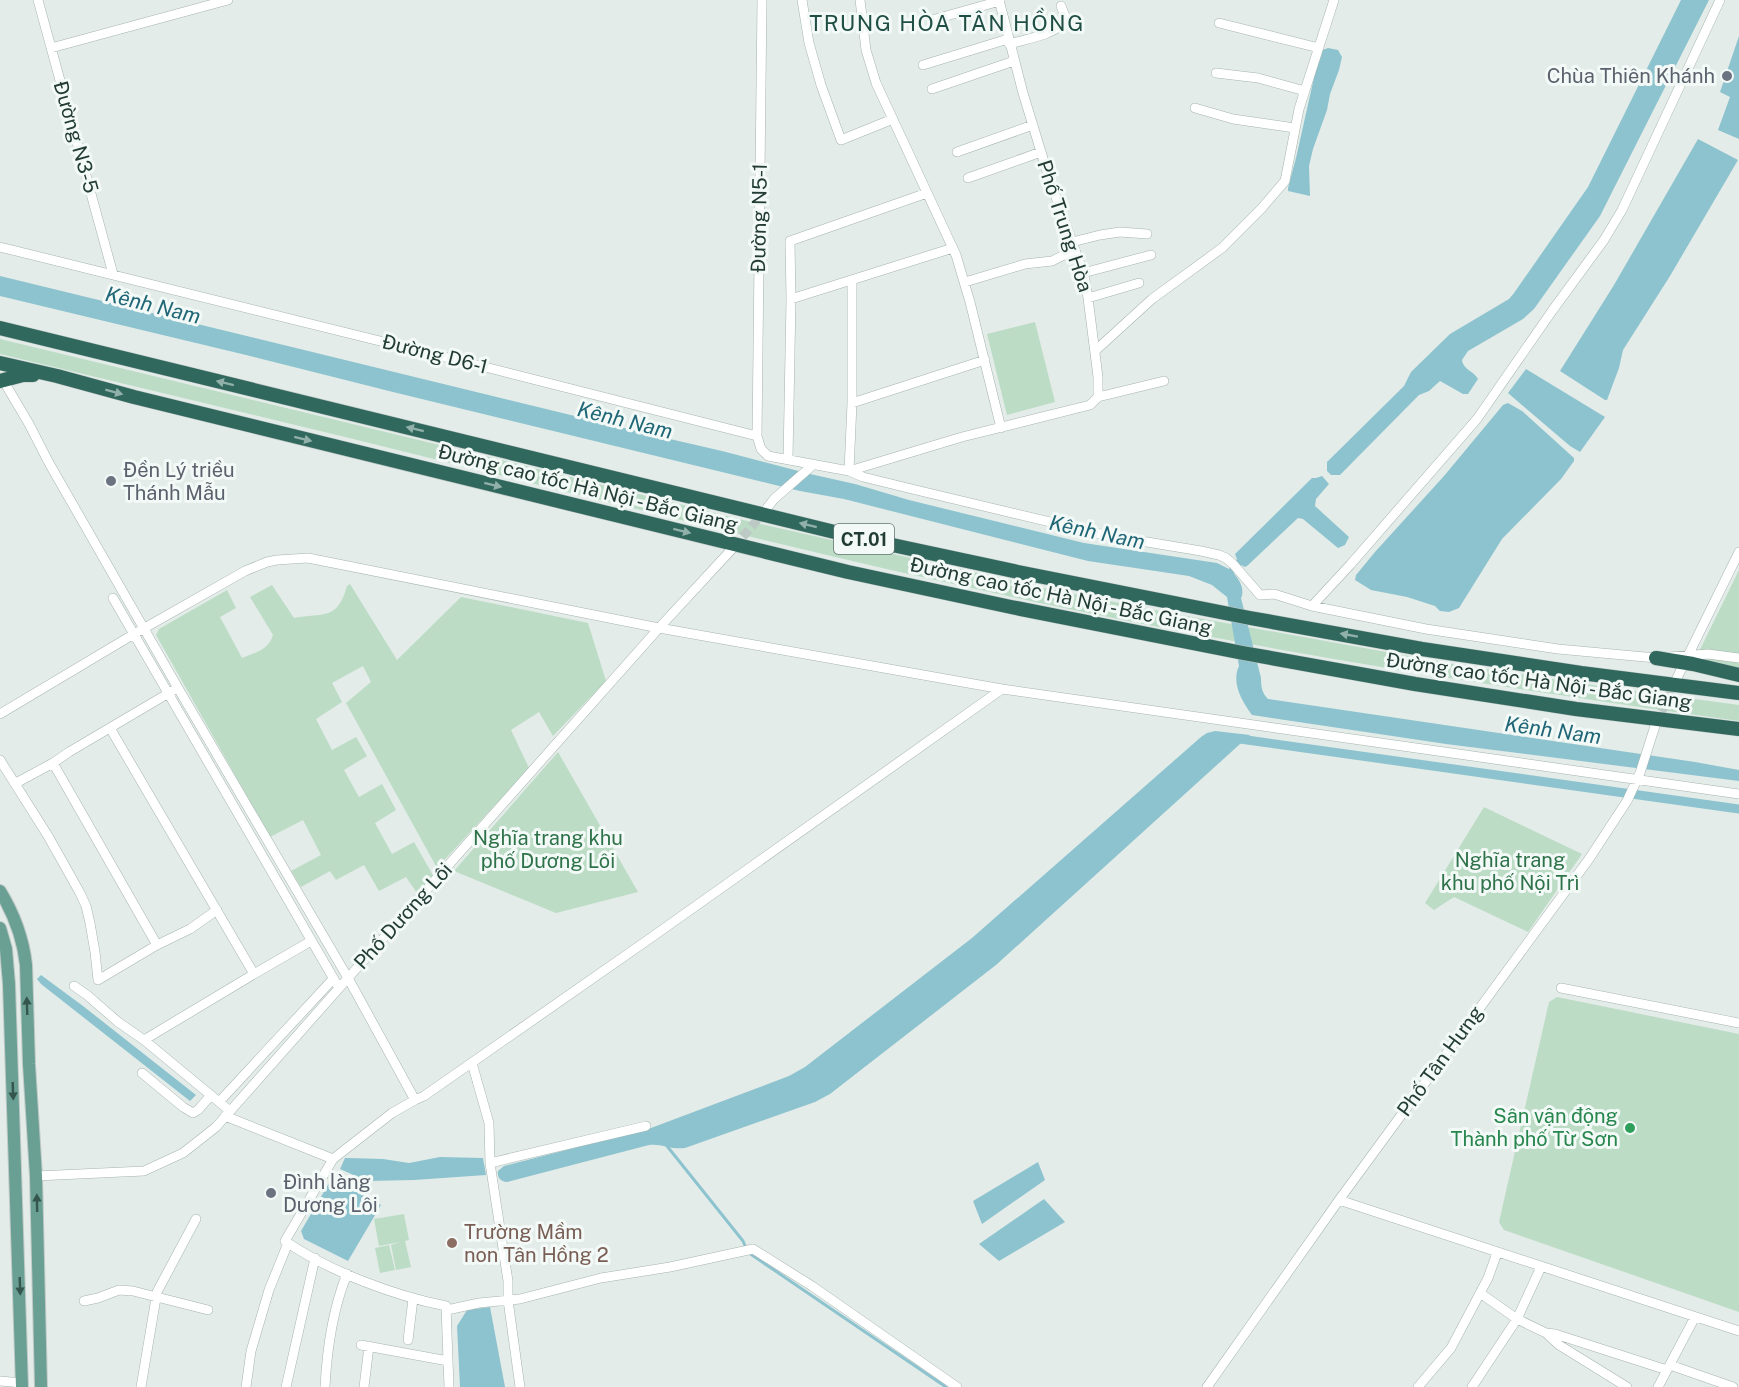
<svg xmlns="http://www.w3.org/2000/svg" width="1739" height="1387" viewBox="0 0 1739 1387" font-family="'Public Sans',sans-serif">
  <style>
    .green { fill: #bcdcc6 }
    .water { fill: #8dc3cf }
    .lines { fill: none; stroke-linecap: round; stroke-linejoin: round }
    .stream { stroke: #8dc3cf; stroke-width: 3 }
    .canal { stroke: #8dc3cf; stroke-width: 9 }
    .minor-tunnel { stroke: #bdc9c4; stroke-width: 9; stroke-dasharray: 9 4.5; stroke-linecap: butt }
    .minor-casing { stroke: #a6b4af; stroke-width: 10 }
    .major-casing { stroke: #c1c9c7; stroke-width: 14 }
    .highway-casing { stroke: #c1c9c7; stroke-width: 15 }
    .minor { stroke: #fff; stroke-width: 9 }
    .major { stroke: #69a093; stroke-width: 12 }
    .highway { stroke: #30685e; stroke-width: 14 }
    .oneway { fill: #92b0aa }
    .oneway2 { fill: #34564d }
    .worship-dot { fill: #6b7280; stroke: #f3f9f6; stroke-width: 2 }
    .leisure-dot { fill: #2e9e5b; stroke: #f3f9f6; stroke-width: 2 }
    .education-dot { fill: #8d6e63; stroke: #f3f9f6; stroke-width: 2 }
    .labels { text-anchor: middle; dominant-baseline: central; stroke-width: 6; stroke-linejoin: round; paint-order: stroke }
    .shield { fill: #f3f9f6; stroke: #617570; stroke-width: 1.5 }
    .shield-label { font-size: 18px; font-weight: bold; fill: #233d36 }
    .worship-label { font-size: 20px; fill: #5b616d; stroke: #f3f9f6; text-anchor: start }
    .street-label { font-size: 20px; fill: #233d36; stroke: #f3f9f6 }
    .park-label { font-size: 20px; fill: #2e724a; stroke: #f3f9f6 }
    .leisure-label { font-size: 20px; fill: #27864d; stroke: #f3f9f6; text-anchor: end }
    .education-label { font-size: 20px; fill: #785e54; stroke: #f3f9f6; text-anchor: start }
    .water-label { font-size: 21px; font-style: italic; fill: #1f6677; stroke: #f3f9f6 }
    .quarter-label { font-size: 22px; letter-spacing: 1.5px; fill: #1f4e44; stroke: #f3f9f6 }
  </style>
  <rect width="100%" height="100%" fill="#e3ece8"/>
  <path class="green" d="M1035 322 1055 402 1007 415 987 334Z
    M0 339 518 464 743 520 1044 588 1170 613 1453 664 1613 688 1739 705V721C1515 690 1291 655 1069 609 856 565 646 511 434 459 290 423 145 389 0 354Z
    M1739 570V668L1693 664Z
    M350 584 397 660 461 597 588 623 606 681 553 736 539 712 511 730 529 768 437 868 346 703 371 682 363 666 332 683 342 702 316 719 332 750 356 737 367 756 344 770 359 797 382 784 396 810 375 823 392 854 414 842 434 877 417 893 406 877 379 891 364 865 336 880 330 871 301 887 291 871 321 855 303 820 270 837 156 635 159 629 227 590 236 608 220 617 242 658C254 653 269 650 273 635L250 597 272 585 294 618C323 612 337 622 347 586Z
    M558 752 638 892 556 913 454 871Z
    M1484 807 1582 854 1528 932 1454 897 1434 910 1425 903Z
    M1557 997 1739 1034V1312L1504 1230 1499 1222 1549 1002Z
    M404 1214 409 1240 405 1241 411 1267 396 1270 391 1245 400 1242 379 1246 374 1219Z
    M389 1245 395 1270 380 1273 375 1248Z"/>
  <path class="water" d="M1681 0H1709L1600 216 1534 309 1523 319 1468 351 1462 360C1463 370 1474 371 1478 379L1468 394H1463L1440 381 1429 391 1419 395 1340 475H1331L1327 471V462L1404 386 1411 372 1450 334 1509 299 1514 293 1588 187Z
    M1739 36V139L1718 130 1730 97 1720 92Z
    M1328 48 1338 50 1342 57 1339 70 1330 94 1327 110 1313 149 1309 166 1310 196 1288 191V188L1296 158 1320 51Z
    M1698 139 1738 160 1670 276 1623 350 1619 368 1607 400H1605L1560 371 1614 285Z
    M0 276 657 436 722 451 810 474 855 484 909 500 1084 543 1217 563 1229 569 1237 559 1235 554 1312 478H1316L1322 476 1329 484 1316 499 1315 506 1349 537 1345 545 1338 548 1303 519 1298 518 1247 566 1244 567 1242 565 1234 574C1240 580 1245 590 1241 598L1261 678C1261 687 1262 693 1268 699L1695 762 1739 770V781L1446 744 1252 715C1242 701 1231 683 1239 666L1227 597 1212 585 1189 576 1088 561 844 499 800 491 393 392 246 355 0 296Z
    M1526 369 1605 417 1580 452 1570 446 1508 393Z
    M1508 403 1522 411 1574 458V461L1561 479 1502 539 1459 608 1449 612 1440 611 1435 606 1407 597 1371 590 1355 580 1356 575 1375 552 1444 476 1503 405Z
    M1215 731 1250 735 996 965 830 1094 815 1102 685 1148C672 1150 661 1143 649 1145L507 1182C500 1181 497 1177 498 1171L504 1166 651 1128 789 1076 805 1067 972 938 1201 737 1207 733Z
    M41 975 83 1006 196 1095 190 1101 41 984 37 979Z
    M440 1157 483 1158 486 1175 414 1180 367 1181 340 1169 345 1158H348L383 1159 409 1163Z
    M1038 1162 1045 1180 982 1224 973 1201Z
    M337 1182 381 1205 348 1261 304 1239 301 1231 329 1183Z
    M1044 1199 1065 1222 999 1261 979 1244Z
    M490 1307 505 1387H460L457 1326 467 1310Z"/>
  <g class="lines">
    <path class="stream" d="M667 1146 743 1241 746 1248
      M749 1253 946 1387"/>
    <path class="canal" d="M1233 739H1240L1739 809"/>
    <path class="minor-tunnel" d="M734 547 764 512
      M1656 724 1675 682"/>
    <defs>
      <path id="minor" d="M38 0 113 274
        M762 0 757 436 761 449 768 456 849 471 962 437 1090 405 1098 397V377L1088 298 1084 275 1049 178 1023 93 999 0
        M802 0 809 43 821 85 841 140 893 119
        M860 0 866 50 876 83 956 255 970 302 1001 428
        M932 20 1000 1
        M1219 23 1319 48
        M1009 44C1030 38 1050 36 1067 21L1061 6
        M51 48 228 0
        M923 65 1008 39
        M1216 73 1258 78 1305 91
        M932 89 1014 61
        M1195 108 1233 119 1295 128
        M957 152 1033 125
        M968 178 1041 152
        M1072 242 1100 235 1120 232 1147 234
        M0 247 493 369 757 436
        M1083 273 1151 255
        M965 282 1025 264 1052 261 1074 250
        M1088 298 1139 283
        M791 299 953 248
        M1095 351 1152 299 1222 248 1261 209 1285 181 1299 109 1334 0
        M3 380 29 424 49 463 178 688 348 978 216 1127 183 1153 144 1171 36 1176
        M1098 397 1164 381
        M852 403 985 360
        M788 459 791 299 790 241 927 193
        M849 471 863 477 916 490 1105 535 1201 551 1219 555 1226 558 1233 564 1260 595 1274 594 1312 606 1426 629 1558 649 1656 658 1708 654 1739 658
        M849 471 852 403V280
        M767 508 774 499 814 464
        M113 598 339 988
        M1312 606 1350 565 1477 419 1552 311 1604 240 1622 210 1720 0
        M1675 682 1739 552
        M0 714 134 634 245 571 267 562 277 560 308 558 659 628 1002 689 1739 794
        M110 728 254 974 311 941
        M0 760 48 836 80 893 86 906 90 923 95 952 98 980 157 945 190 929 217 910
        M53 763 157 945
        M16 783 53 763 69 752 174 690
        M74 986 87 995 118 1022 144 1040 230 1111
        M1561 988 1739 1023
        M144 1040 254 974
        M472 1063 489 1123 490 1163 508 1281V1300L520 1387
        M142 1073 183 1107 193 1113 198 1110 211 1095
        M415 1100 424 1096 652 937 1002 689
        M219 1102 333 979
        M225 1116 333 1159
        M490 1163 646 1126
        M1339 1200 1739 1331
        M1480 1293 1517 1319 1546 1333 1559 1345 1627 1387
        M84 1301 98 1298 119 1290 133 1291 208 1310
        M447 1310 479 1303 520 1299 601 1278 670 1267 753 1249 812 1286 957 1387
        M1546 1333 1555 1334 1667 1370
        M408 1340 413 1299
        M361 1345 448 1361
        M1670 1365 1733 1387
        M0 1381 22 1383
        M141 1387 157 1292 196 1219
        M246 1387 251 1351 269 1290 288 1243
        M286 1387 315 1258
        M325 1387C327 1348 332 1311 347 1274
        M364 1387 369 1346
        M449 1387 446 1306C395 1296 328 1271 285 1241L333 1159 392 1113 415 1100 348 978 659 628 732 549
        M1207 1387 1339 1200 1589 859 1627 801 1640 773 1655 726
        M1418 1387 1451 1348 1488 1278 1497 1253
        M1472 1387 1517 1319 1541 1267
        M1658 1387 1695 1317"/>
      <path id="major" d="M0 891C14 914 23 937 26 965L29 1064 36 1176 41 1387
        M0 928 6 949 9 984 22 1387"/>
      <path id="highway" d="M0 328 855 537 1018 572 1250 618 1422 649 1581 673 1739 693
        M0 363 57 376 134 397 848 572 1011 607 1243 653 1415 684 1576 709 1739 729
        M0 381 23 375H33
        M1656 658 1693 664 1739 675"/>
    </defs>
    <use href="#minor" class="minor-casing"/>
    <use href="#major" class="major-casing"/>
    <use href="#highway" class="highway-casing"/>
    <use href="#minor" class="minor"/>
    <use href="#major" class="major"/>
    <use href="#highway" class="highway"/>
  </g>
  <defs><path id="oneway-solid" d="M-6-.8H1V-3.2L6.5 0L1 3.2V.8H-6Z" transform="scale(1.5)"/></defs>
  <g class="oneway">
    <use href="#oneway-solid" transform="translate(225 383) rotate(-166)"/>
    <use href="#oneway-solid" transform="translate(114 392) rotate(15)"/>
    <use href="#oneway-solid" transform="translate(415 429) rotate(-166)"/>
    <use href="#oneway-solid" transform="translate(303 439) rotate(14)"/>
    <use href="#oneway-solid" transform="translate(493 485) rotate(14)"/>
    <use href="#oneway-solid" transform="translate(808 525) rotate(-166)"/>
    <use href="#oneway-solid" transform="translate(682 531) rotate(14)"/>
    <use href="#oneway-solid" transform="translate(1349 635) rotate(-170)"/>
  </g>
  <g class="oneway2">
    <use href="#oneway-solid" transform="translate(27 1006) rotate(-92)"/>
    <use href="#oneway-solid" transform="translate(13 1091) rotate(88)"/>
    <use href="#oneway-solid" transform="translate(37 1203) rotate(-91)"/>
    <use href="#oneway-solid" transform="translate(20 1286) rotate(88)"/>
  </g>
  <g class="worship-dot">
    <circle cx="1727" cy="76" r="6"/>
    <circle cx="111" cy="481" r="6"/>
    <circle cx="271" cy="1193" r="6"/>
  </g>
  <circle class="leisure-dot" cx="1630" cy="1128" r="6"/>
  <circle class="education-dot" cx="452" cy="1243" r="6"/>
  <g class="labels">
    <rect class="shield" x="834" y="524" width="60" height="30" rx="4.5"/>
    <g class="shield-label">
      <text x="864" y="539">CT.01</text>
    </g>
    <g class="worship-label">
      <text x="1715" y="76" text-anchor="end">Chùa Thiên Khánh</text>
      <text x="123" y="470">Đền Lý triều<tspan x="123" dy="23">Thánh Mẫu</tspan></text>
      <text x="283" y="1182">Đình làng<tspan x="283" dy="23">Dương Lôi</tspan></text>
    </g>
    <g class="street-label">
      <text transform="translate(76 137) rotate(74)">Đường N3-5</text>
      <text transform="translate(759 218) rotate(-89)">Đường N5-1</text>
      <text transform="translate(1065 226) rotate(72)">Phố Trung Hòa</text>
      <text transform="translate(435 354) rotate(14)">Đường D6-1</text>
      <text transform="translate(588 488) rotate(14)">Đường cao tốc Hà Nội - Bắc Giang</text>
      <text transform="translate(1061 596) rotate(12)">Đường cao tốc Hà Nội - Bắc Giang</text>
      <text transform="translate(1539 681) rotate(8)">Đường cao tốc Hà Nội - Bắc Giang</text>
      <text transform="translate(403 916) rotate(-48)">Phố Dương Lôi</text>
      <text transform="translate(1440 1061) rotate(-54)">Phố Tân Hưng</text>
    </g>
    <g class="park-label">
      <text x="548" y="838">Nghĩa trang khu<tspan x="548" dy="23">phố Dương Lôi</tspan></text>
      <text x="1510" y="860">Nghĩa trang<tspan x="1510" dy="23">khu phố Nội Trì</tspan></text>
    </g>
    <g class="leisure-label">
      <text x="1618" y="1116">Sân vận động<tspan x="1618" dy="23">Thành phố Từ Sơn</tspan></text>
    </g>
    <g class="education-label">
      <text x="464" y="1232">Trường Mầm<tspan x="464" dy="23">non Tân Hồng 2</tspan></text>
    </g>
    <g class="water-label">
      <text transform="translate(153 305) rotate(14)">Kênh Nam</text>
      <text transform="translate(625 420) rotate(14)">Kênh Nam</text>
      <text transform="translate(1097 532) rotate(12)">Kênh Nam</text>
      <text transform="translate(1553 730) rotate(8)">Kênh Nam</text>
    </g>
    <g class="quarter-label">
      <text x="947" y="23">TRUNG HÒA TÂN HỒNG</text>
    </g>
  </g>
</svg>
